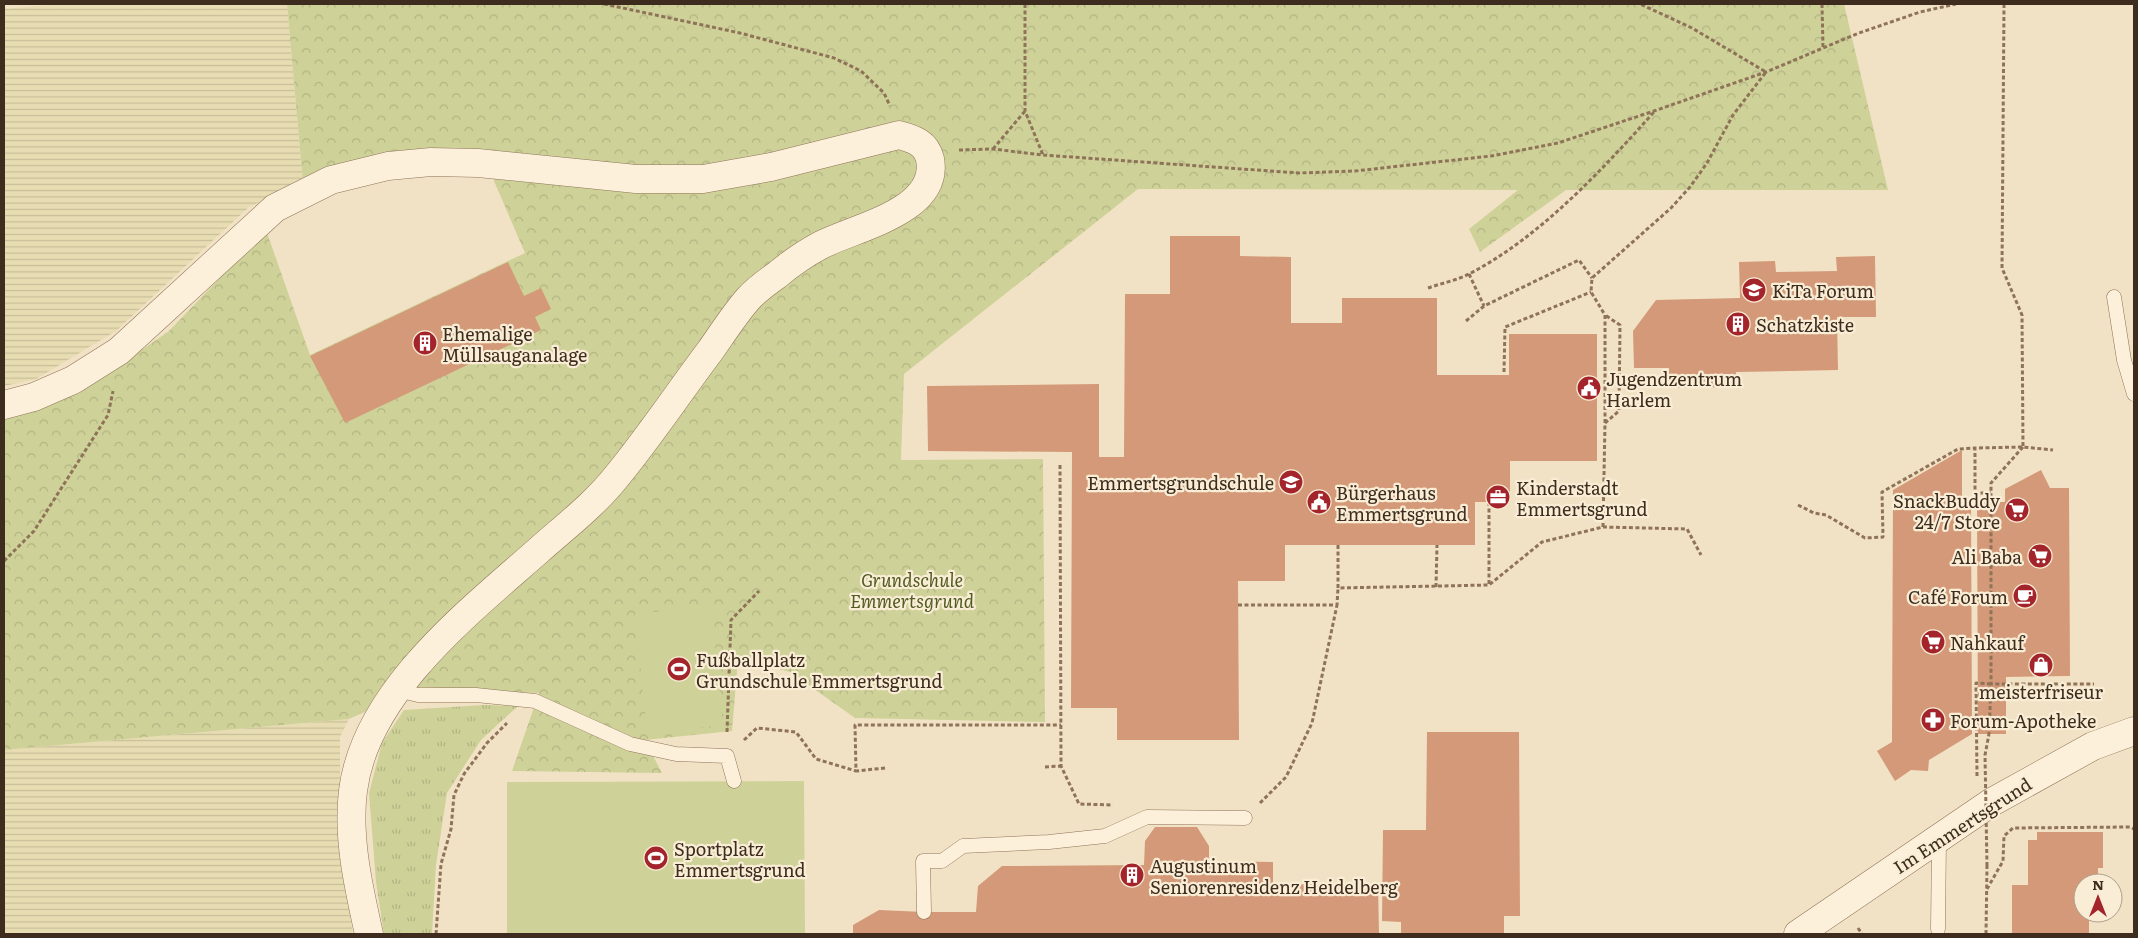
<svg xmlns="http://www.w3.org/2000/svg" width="2138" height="938" viewBox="0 0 2138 938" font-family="Literata,serif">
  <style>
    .farmland { fill: url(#farmland-rules) }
    .grass { fill: url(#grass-tufts) }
    .forest { fill: url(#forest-crowns) }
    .pitch { fill: #ced298 }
    .building { fill: #d39978 }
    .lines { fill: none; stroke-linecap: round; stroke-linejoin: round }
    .service-casing { stroke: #8f7359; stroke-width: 15 }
    .minor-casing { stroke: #8f7359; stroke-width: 29 }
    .path { stroke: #8f7359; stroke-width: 3; stroke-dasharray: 4 2.5; stroke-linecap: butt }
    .service { stroke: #fcf0da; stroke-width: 14 }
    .minor { stroke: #fcf0da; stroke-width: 28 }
    .path-bridge { stroke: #8f7359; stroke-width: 3; stroke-dasharray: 4 2.5; stroke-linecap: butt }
    .labels { text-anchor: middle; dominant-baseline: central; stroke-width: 4.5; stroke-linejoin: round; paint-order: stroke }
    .poi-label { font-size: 18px; fill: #3e2c1e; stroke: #f9edd6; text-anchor: start }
    .park-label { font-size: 18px; font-style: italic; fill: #515c23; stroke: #f9edd6 }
    .street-label { font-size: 18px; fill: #3e2c1e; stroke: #f9edd6 }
  </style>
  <defs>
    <pattern id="farmland-rules" width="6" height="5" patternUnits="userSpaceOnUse" patternTransform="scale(1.25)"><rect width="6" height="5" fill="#e8ddb2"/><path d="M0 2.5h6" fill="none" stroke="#c8be99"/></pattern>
    <pattern id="grass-tufts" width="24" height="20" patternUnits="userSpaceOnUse" patternTransform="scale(1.25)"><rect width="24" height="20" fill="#ced298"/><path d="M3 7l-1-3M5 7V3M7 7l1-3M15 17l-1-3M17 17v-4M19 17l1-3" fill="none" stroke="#b2b483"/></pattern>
    <pattern id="forest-crowns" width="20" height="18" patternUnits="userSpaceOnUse" patternTransform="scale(1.25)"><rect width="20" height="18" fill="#ced298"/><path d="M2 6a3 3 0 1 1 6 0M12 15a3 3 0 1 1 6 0" fill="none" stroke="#b2b483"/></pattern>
  </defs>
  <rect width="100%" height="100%" fill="#f2e2c5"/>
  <path class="farmland" d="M59 4H287L303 183 249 207 116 331 36 379 4 386V9Z
    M349 719 340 737V844L353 934H4V750Z"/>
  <path class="grass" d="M484 705 518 706 481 740 447 793 436 865 432 934H384L376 882 369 793 382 743 404 710Z"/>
  <path class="forest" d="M287 4H1844L1888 190H1566L1480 252 1469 229 1518 190 1138 189 904 374 901 460 1043 459 1045 722 855 718 790 672 738 659 732 731 645 740 662 773 512 771 539 693 421 687 349 719 4 750V420L80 393 169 331 266 230 310 355 525 253 494 181 491 155 303 183Z"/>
  <path class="pitch" d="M711 606 723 725 647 733 635 614Z
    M804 781 805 934H507V782Z"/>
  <path class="building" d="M1170 236H1240V256L1291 257V323H1342V298H1437V375H1509V334H1597V461H1510V502H1475V545H1285V581H1238L1239 740H1117V708H1071L1072 452 928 451 927 386 1099 384V457H1124L1125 294H1170Z
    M1875 256 1876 317H1837L1838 370 1736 372 1737 387 1669 388V368H1634L1633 331 1656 300 1740 298 1739 262 1775 261 1776 272 1837 271 1836 257Z
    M508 262 524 296 541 288 551 309 535 317 541 330 345 423 310 356Z
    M1962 450V500H1971L1972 734 1929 760 1928 771 1911 770 1895 781 1877 751 1892 742 1893 490Z
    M2041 470 2050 488H2069L2070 676 2006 677V734H1978L1977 502H2005V489Z
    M1427 732H1519L1520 916H1504V934H1401V922L1382 921 1383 830H1426Z
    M1155 827H1197L1209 846V861L1273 862V884L1378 885 1379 934H853V925L879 910 924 912H976L978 886 1002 866 1144 865 1145 841Z
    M2037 832H2103V868H2098V883H2083V913H2089V934H2012V885H2028V840H2037Z"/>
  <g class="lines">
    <defs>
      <path id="service" d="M2114 297 2124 360 2134 394
        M397 690 418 695H476L535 701 630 744 676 754 727 756 734 781
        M924 912 923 861H942L963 846 1049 842 1105 836 1147 817 1245 818
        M1938 929 1939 839"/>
      <path id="minor" d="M4 405 34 397 73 380 119 351 275 208 331 180 388 166 431 162 478 163 636 179H703L771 167 899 135C914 139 926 143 930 159 940 211 856 227 821 245 806 253 790 264 777 275 767 282 756 290 748 299 734 315 722 334 710 351 679 392 650 436 617 476 595 504 565 527 539 550 469 612 365 692 353 791 347 838 359 889 369 934
        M1798 934 1992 802 2093 746 2134 731"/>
    </defs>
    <use href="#service" class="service-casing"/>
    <use href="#minor" class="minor-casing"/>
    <path class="path" d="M604 4 740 33 834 58 861 71 884 93 890 106
      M1025 4V111L1043 155
      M1822 4 1823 47
      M2004 4 2002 268 2022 315 2023 447 2053 450
      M993 149 1025 111
      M959 150 993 149 1043 155 1299 173 1355 171 1491 156 1558 143 1654 111 1766 72 1859 33 1920 12 1956 4
      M1469 274 1484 306
      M1428 288C1442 283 1458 280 1471 273 1541 236 1602 170 1654 112
      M1466 321 1484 306 1579 260 1592 278
      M1504 372 1505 327 1591 292
      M1605 423V315L1591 292 1592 278 1671 208 1690 187 1707 163 1733 115 1766 72 1692 28 1640 4
      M2023 447 1991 483V684H2094
      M1060 465 1061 766 1079 804 1113 805
      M1991 493H1975V448L2022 447
      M1798 505 1814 513 1826 515 1865 538 1883 537 1882 492 1958 449 1975 448
      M1603 527 1605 423 1619 411 1620 325 1605 315
      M1338 545V588L1489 585 1542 542 1603 527 1687 529 1701 555
      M4 561 34 531 108 415 113 391
      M1489 584V502
      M1436 587 1437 545
      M1238 605H1337L1338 588
      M727 732 731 620 759 591
      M744 740 757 728 796 732 816 759 856 771
      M1045 767 1061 766
      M885 768 856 771 855 725H1061
      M1977 776 1976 683 1991 684 1989 734
      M1260 803 1286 777 1312 723 1337 605
      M1987 889 2003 861 2004 836 2013 828 2130 827 2134 829
      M1858 928 1862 934
      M436 934 441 864 451 829 454 795 464 774 487 743 507 723
      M1986 934 1987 866"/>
    <use href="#service" class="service"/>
    <use href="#minor" class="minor"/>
    <path class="path-bridge" d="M1987 866 1985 755 1989 734"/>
  </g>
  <defs>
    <symbol id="school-disc" viewBox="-11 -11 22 22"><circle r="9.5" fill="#a3242b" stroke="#f9edd6"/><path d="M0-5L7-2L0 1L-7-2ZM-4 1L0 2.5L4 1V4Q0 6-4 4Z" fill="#fff"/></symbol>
    <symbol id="building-disc" viewBox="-11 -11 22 22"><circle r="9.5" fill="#a3242b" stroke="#f9edd6"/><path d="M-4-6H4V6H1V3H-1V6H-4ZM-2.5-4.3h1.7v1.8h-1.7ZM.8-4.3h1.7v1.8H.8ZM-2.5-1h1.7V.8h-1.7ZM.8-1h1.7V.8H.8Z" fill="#fff"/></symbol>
    <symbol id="civic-disc" viewBox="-11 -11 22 22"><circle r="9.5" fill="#a3242b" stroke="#f9edd6"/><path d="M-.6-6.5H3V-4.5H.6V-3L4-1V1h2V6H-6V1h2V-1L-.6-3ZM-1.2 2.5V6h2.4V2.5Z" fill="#fff"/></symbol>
    <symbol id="office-disc" viewBox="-11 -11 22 22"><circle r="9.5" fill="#a3242b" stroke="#f9edd6"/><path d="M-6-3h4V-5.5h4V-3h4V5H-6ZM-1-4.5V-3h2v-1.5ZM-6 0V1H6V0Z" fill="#fff"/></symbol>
    <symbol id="supermarket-disc" viewBox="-11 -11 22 22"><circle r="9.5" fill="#a3242b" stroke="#f9edd6"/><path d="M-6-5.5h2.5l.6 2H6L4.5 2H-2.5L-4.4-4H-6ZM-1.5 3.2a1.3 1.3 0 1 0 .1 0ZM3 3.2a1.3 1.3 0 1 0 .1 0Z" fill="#fff"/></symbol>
    <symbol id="cafe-disc" viewBox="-11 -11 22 22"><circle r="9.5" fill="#a3242b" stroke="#f9edd6"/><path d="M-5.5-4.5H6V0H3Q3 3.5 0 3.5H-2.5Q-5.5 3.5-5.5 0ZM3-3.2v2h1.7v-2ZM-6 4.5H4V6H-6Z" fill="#fff"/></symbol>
    <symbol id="shop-disc" viewBox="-11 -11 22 22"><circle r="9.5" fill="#a3242b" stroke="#f9edd6"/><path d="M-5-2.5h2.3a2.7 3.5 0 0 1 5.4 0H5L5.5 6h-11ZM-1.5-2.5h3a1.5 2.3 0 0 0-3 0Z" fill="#fff"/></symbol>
    <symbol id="stadium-disc" viewBox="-11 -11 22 22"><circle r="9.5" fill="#a3242b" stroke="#f9edd6"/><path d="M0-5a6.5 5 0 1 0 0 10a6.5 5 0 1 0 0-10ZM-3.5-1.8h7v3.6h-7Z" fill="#fff"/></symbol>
    <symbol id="pharmacy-disc" viewBox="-11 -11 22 22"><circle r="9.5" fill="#a3242b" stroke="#f9edd6"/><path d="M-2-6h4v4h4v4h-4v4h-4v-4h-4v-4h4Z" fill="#fff"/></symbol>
  </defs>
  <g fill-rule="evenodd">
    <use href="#school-disc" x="1740" y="276" width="28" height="28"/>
    <use href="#building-disc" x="1724" y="310" width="28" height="28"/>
    <use href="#building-disc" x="411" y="329" width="28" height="28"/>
    <use href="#civic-disc" x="1575" y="374" width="28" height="28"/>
    <use href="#school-disc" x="1277" y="468" width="28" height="28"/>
    <use href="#office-disc" x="1484" y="483" width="28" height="28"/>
    <use href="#civic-disc" x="1305" y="488" width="28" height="28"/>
    <use href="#supermarket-disc" x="2003" y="496" width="28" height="28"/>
    <use href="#supermarket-disc" x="2026" y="542" width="28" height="28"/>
    <use href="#cafe-disc" x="2011" y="582" width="28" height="28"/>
    <use href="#supermarket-disc" x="1919" y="628" width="28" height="28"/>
    <use href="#shop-disc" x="2027" y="651" width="28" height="28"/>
    <use href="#stadium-disc" x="665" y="655" width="28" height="28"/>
    <use href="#pharmacy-disc" x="1919" y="706" width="28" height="28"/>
    <use href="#stadium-disc" x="642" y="844" width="28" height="28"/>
    <use href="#building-disc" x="1118" y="861" width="28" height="28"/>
  </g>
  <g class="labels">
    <g class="poi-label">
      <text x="1772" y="290">KiTa Forum</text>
      <text x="1756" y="324">Schatzkiste</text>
      <text x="442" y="333">Ehemalige<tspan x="442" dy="21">Müllsauganalage</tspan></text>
      <text x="1606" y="378">Jugendzentrum<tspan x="1606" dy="21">Harlem</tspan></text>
      <text x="1274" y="482" text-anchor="end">Emmertsgrundschule</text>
      <text x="1516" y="487">Kinderstadt<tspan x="1516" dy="21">Emmertsgrund</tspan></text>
      <text x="1336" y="492">Bürgerhaus<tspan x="1336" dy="21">Emmertsgrund</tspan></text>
      <text x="2000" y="500" text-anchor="end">SnackBuddy<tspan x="2000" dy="21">24/7 Store</tspan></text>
      <text x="2022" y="556" text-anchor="end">Ali Baba</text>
      <text x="2008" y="596" text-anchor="end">Café Forum</text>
      <text x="1950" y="642">Nahkauf</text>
      <text x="696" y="659">Fußballplatz<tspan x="696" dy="21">Grundschule Emmertsgrund</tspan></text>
      <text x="2041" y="691" text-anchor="middle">meisterfriseur</text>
      <text x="1950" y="720">Forum-Apotheke</text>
      <text x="674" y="848">Sportplatz<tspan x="674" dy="21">Emmertsgrund</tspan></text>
      <text x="1150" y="865">Augustinum<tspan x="1150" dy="21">Seniorenresidenz Heidelberg</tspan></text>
    </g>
    <g class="park-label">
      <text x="912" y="579">Grundschule<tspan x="912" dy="21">Emmertsgrund</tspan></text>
    </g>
    <g class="street-label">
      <text transform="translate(1962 825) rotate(-33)">Im Emmertsgrund</text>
    </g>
  </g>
  <rect width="2138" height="938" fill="none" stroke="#3e2c1e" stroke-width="10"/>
  <g transform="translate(2098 898)"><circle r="24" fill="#f9edd6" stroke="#aea08c"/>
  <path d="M0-4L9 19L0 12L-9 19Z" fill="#a3242b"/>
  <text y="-8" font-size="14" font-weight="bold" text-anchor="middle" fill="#3e2c1e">N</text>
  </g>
</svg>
